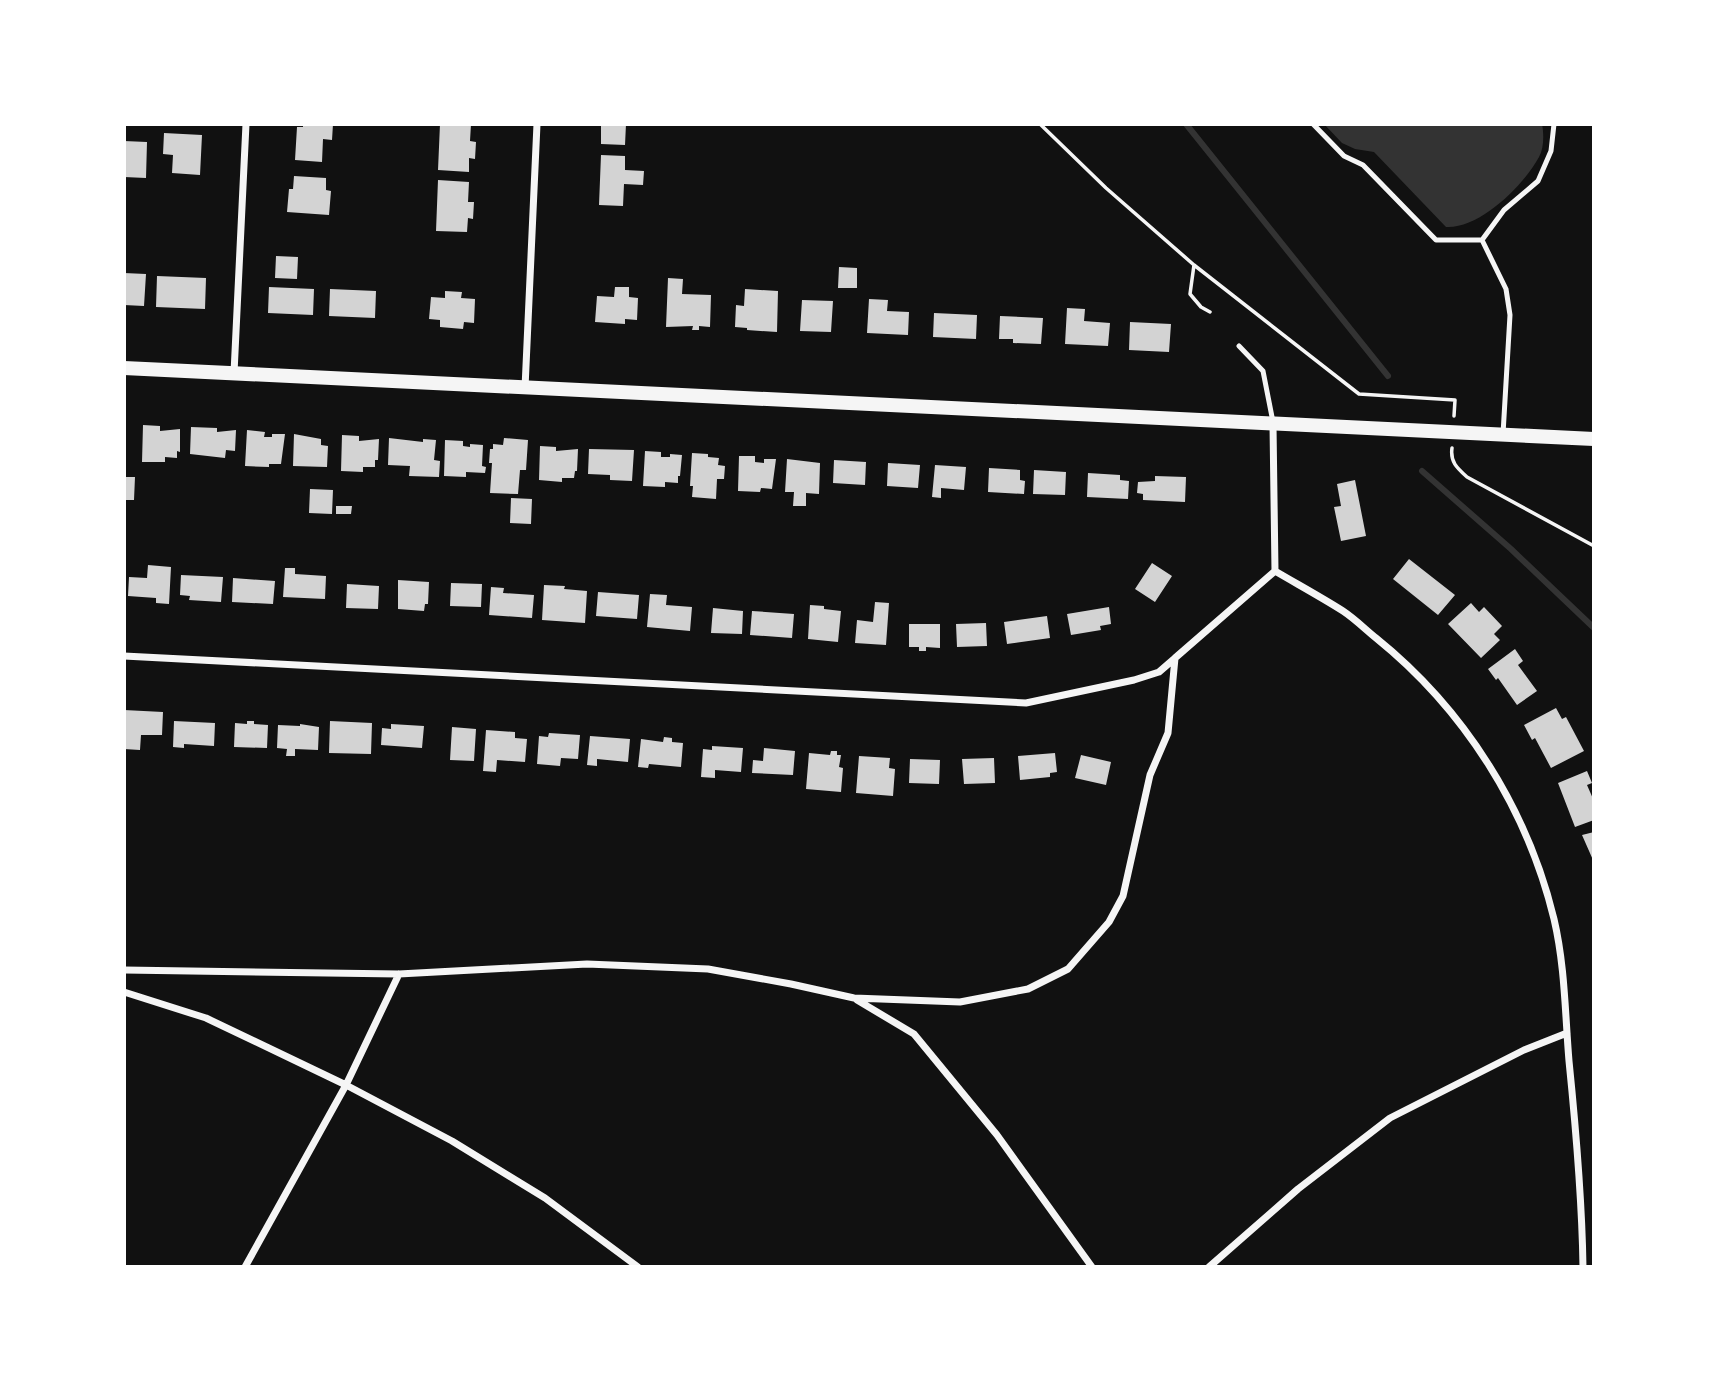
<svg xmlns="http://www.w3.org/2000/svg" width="1718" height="1391" viewBox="0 0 1718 1391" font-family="Georgia,serif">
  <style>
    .water { fill: #333 }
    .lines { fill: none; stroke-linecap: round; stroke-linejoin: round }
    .stream { stroke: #333; stroke-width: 6 }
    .building { fill: #d3d3d3 }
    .path { stroke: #f5f5f5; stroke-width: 3.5 }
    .service { stroke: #f5f5f5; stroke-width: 5 }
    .minor { stroke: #f5f5f5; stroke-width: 7 }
    .secondary { stroke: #f5f5f5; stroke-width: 14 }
  </style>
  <rect width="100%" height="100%" fill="#111"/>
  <path class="water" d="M1324 124H1542C1544 134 1544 148 1539 157 1524 185 1480 229 1446 227L1374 152 1355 149 1342 143Z"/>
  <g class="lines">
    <path class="stream" d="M1186 124 1388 376
      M1422 471 1511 549 1594 628"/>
  </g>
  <path class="building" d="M303 124H333L332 140 323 139 322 162 295 160 297 127H303Z
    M440 124H471L470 141 476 142 475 159 469 158V172L438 170Z
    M601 124H626L625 145 601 144Z
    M164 133 202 135 200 175 172 173 173 155 163 154Z
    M124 141 147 142 146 178 124 177Z
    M601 155 625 156V170L644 171 643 185 624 184 623 206 599 205Z
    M294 176 326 178V190L331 191 329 215 287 212 289 189H293Z
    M438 180 469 182 468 202H474L473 219 468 218 467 232 436 231Z
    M276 256 298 257 297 279 275 278Z
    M839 267 857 268V288H838Z
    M124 273 146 274 144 306 124 305Z
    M157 276 206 278 205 309 156 307Z
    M668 278 683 279 682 294 711 295 710 327 699 326V330H692L693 326 666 327Z
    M269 287 314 289 313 315 268 313Z
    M615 287H629V297L638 298 637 320 625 319V324L595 322 597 296 614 297Z
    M330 289 376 291 375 318 329 316Z
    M745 289 778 291 777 332 747 330V328L735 327 736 305 744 306Z
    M445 291 462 292 461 298 475 299 474 323 464 322 463 329 440 327V320L429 319 431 297 445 298Z
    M869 299 888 300 887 311 909 312 908 335 867 333Z
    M802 300 833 301 831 332 800 331Z
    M1067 308 1085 309 1084 321 1110 323 1108 346 1065 344Z
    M934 313 977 315 976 339 933 337Z
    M1000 316 1043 318 1041 344 1013 343V339H999Z
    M1130 322 1171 324 1169 352 1129 350Z
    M143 425 160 426V431L180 429V452L177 451V458L165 457V462H142Z
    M191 427 217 428V432L236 430 235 451 226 450 225 458 190 454Z
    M247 430 265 432 264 437H272V434H285L281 464H269V467L245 466Z
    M294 434 321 439V445L328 446 327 467 293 466Z
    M342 435 359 436V441L379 439 378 460H375V467H363V472L341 471Z
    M389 438 423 442V439L436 440 434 460 440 461 439 477 409 476 410 466 388 465Z
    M504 438 528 440 526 470H520L518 494 490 493 492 463H489L490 449H493V444L503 445Z
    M445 440 463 441V446L470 447V444L483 445 482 466 486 467 485 473 466 472V477L444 476Z
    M540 446 556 447V451L578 449 577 471H575L574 478H562V482L539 480Z
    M589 449 634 450 632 481 610 480V475L588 474Z
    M645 451 661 452V457H670V454L682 455 680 476H678V483L665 482V487L643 486Z
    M692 453 708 454V457L719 458 718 465 725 466 724 479H717L716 499 692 497 693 486H690Z
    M739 456H755V462L764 463V459H776L772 489 761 488 760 492 738 491Z
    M787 459 820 463 819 494 806 493V506H793L794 492H785Z
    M834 460 866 462 865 485 833 483Z
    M888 463 920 465 918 488 887 486Z
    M935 465 966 467 964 490 941 488V498L932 497Z
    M989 468 1020 470V480L1025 481 1024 494 988 492Z
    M1034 470 1066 472 1065 495 1033 494Z
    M1088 473 1120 475V480L1129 481 1128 499 1087 497Z
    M1155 476 1186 477 1185 502 1143 500V494L1137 493 1138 482 1155 481Z
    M124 477H135L134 500H124Z
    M1355 480 1366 536 1341 541 1334 507 1341 506 1337 484Z
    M310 489 333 490 332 514 309 513Z
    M511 498 532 499 531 524 510 523Z
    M336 506H352L351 514H336Z
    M1409 559 1455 595 1438 615 1393 579Z
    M1152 563 1172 576 1155 602 1135 589Z
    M148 565 171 567 169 604 156 603V598L128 596 129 577 147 578Z
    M285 568H295V574L326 576 325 599 283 597Z
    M181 575 223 577 221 602 189 600 190 596 180 595Z
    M233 578 275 581 273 604 232 602Z
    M398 580 429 582 428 604H425L424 611 398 609Z
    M451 583 482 584 481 607 450 606Z
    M347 584 379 586 378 609 346 608Z
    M544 585 565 586 564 589 587 591 585 623 542 620Z
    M491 587 504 588 503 593 534 595 532 618 489 615Z
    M598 592 639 595 637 619 596 616Z
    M650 594 667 595 666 605 692 607 690 631 647 627Z
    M875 602 889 603 886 645 855 643 857 620 873 622Z
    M1471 603 1479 612 1484 607 1502 626 1494 634 1500 640 1481 658 1448 624Z
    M810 605 824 606V609L841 611 838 642 808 639Z
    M1109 607 1111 624 1100 626 1101 630 1071 635 1067 614Z
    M713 608 743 611 742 634 711 633Z
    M752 611 794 614 792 638 750 635Z
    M1047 616 1050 638 1007 644 1004 622Z
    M986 623 987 646 957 647 956 624Z
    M909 624H940V648L926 647V651H919V647H909Z
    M1515 649 1523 661 1518 665 1537 691 1517 705 1498 678 1496 680 1488 669Z
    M1556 708 1562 719 1566 717 1584 751 1551 768 1535 738 1532 740 1524 725Z
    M124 710 163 712 162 735H141L140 750 124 749Z
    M174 721 215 723 214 746 184 744V748L173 747Z
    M247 721H254V724L268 725 267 748 234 747 235 723 247 724Z
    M330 721 372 723 371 754 329 753Z
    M300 724 319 727 318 750 295 749V756H286L287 749 277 748 278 725 300 726Z
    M391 724 424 726 422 748 381 745 382 728 391 729Z
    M452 727 476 729 474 761 450 760Z
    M486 730 515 732V738L527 739 525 762 497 760 496 772 483 771Z
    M549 733 580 735 578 759 561 758 560 766 537 764 539 736 548 737Z
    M590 736 630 739 628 762 597 759V766L587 765Z
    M664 737 672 738V742L683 743 681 767 649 764 648 768 638 767 641 739 663 742Z
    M712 746 743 748 741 772 715 770V778L701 777 703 749 712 750Z
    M764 748 795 751 793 775 752 773 753 760 763 761Z
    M831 751H837V755H841L839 767 843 768 841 792 806 789 809 753 830 755Z
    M1055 753 1057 772 1050 773V777L1020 780 1018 756Z
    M1081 755 1111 762 1106 785 1075 778Z
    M859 756 890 758 889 768 895 769 893 796 856 793Z
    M994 758 995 783 964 784 962 759Z
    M910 759 940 760 939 784 909 783Z
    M1587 771 1592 783 1587 785 1594 801V820L1575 827 1558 783Z
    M1594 832V860H1593L1582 835Z"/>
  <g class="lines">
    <path class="path" d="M1040 124 1106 188 1194 265 1359 394 1455 400 1454 416
      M1194 265 1190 294 1201 307 1210 312
      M1452 448C1450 462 1457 468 1467 477L1594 546"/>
    <path class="service" d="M1313 124 1344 156 1363 165 1436 240H1482
      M1482 240 1506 289 1510 315 1503 434
      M1482 240 1504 210 1538 181 1551 151 1554 124
      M1239 346 1263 371 1273 422"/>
    <path class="minor" d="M234 373 246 124
      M525 388 537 124
      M1275 571C1297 584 1321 597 1343 611 1355 619 1365 629 1376 638 1464 709 1527 808 1554 919 1565 966 1565 1013 1569 1061 1576 1130 1582 1198 1583 1267
      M124 656 1026 703 1134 680 1159 672 1174 659
      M124 970 399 974 587 964 708 969 791 984 854 998 960 1002 1028 989 1068 969 1109 922 1123 896 1150 775 1168 733 1175 658 1275 571 1273 425
      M124 992 206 1018 346 1085 452 1141 545 1198 638 1267
      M857 1000 914 1034 997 1135 1092 1267
      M245 1267 346 1085 399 974
      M1209 1267 1298 1189 1390 1118 1524 1050 1567 1033"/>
    <path class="secondary" d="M124 368 1594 439"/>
  </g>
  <rect width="1718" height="1391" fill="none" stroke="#ffffff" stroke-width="252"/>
</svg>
